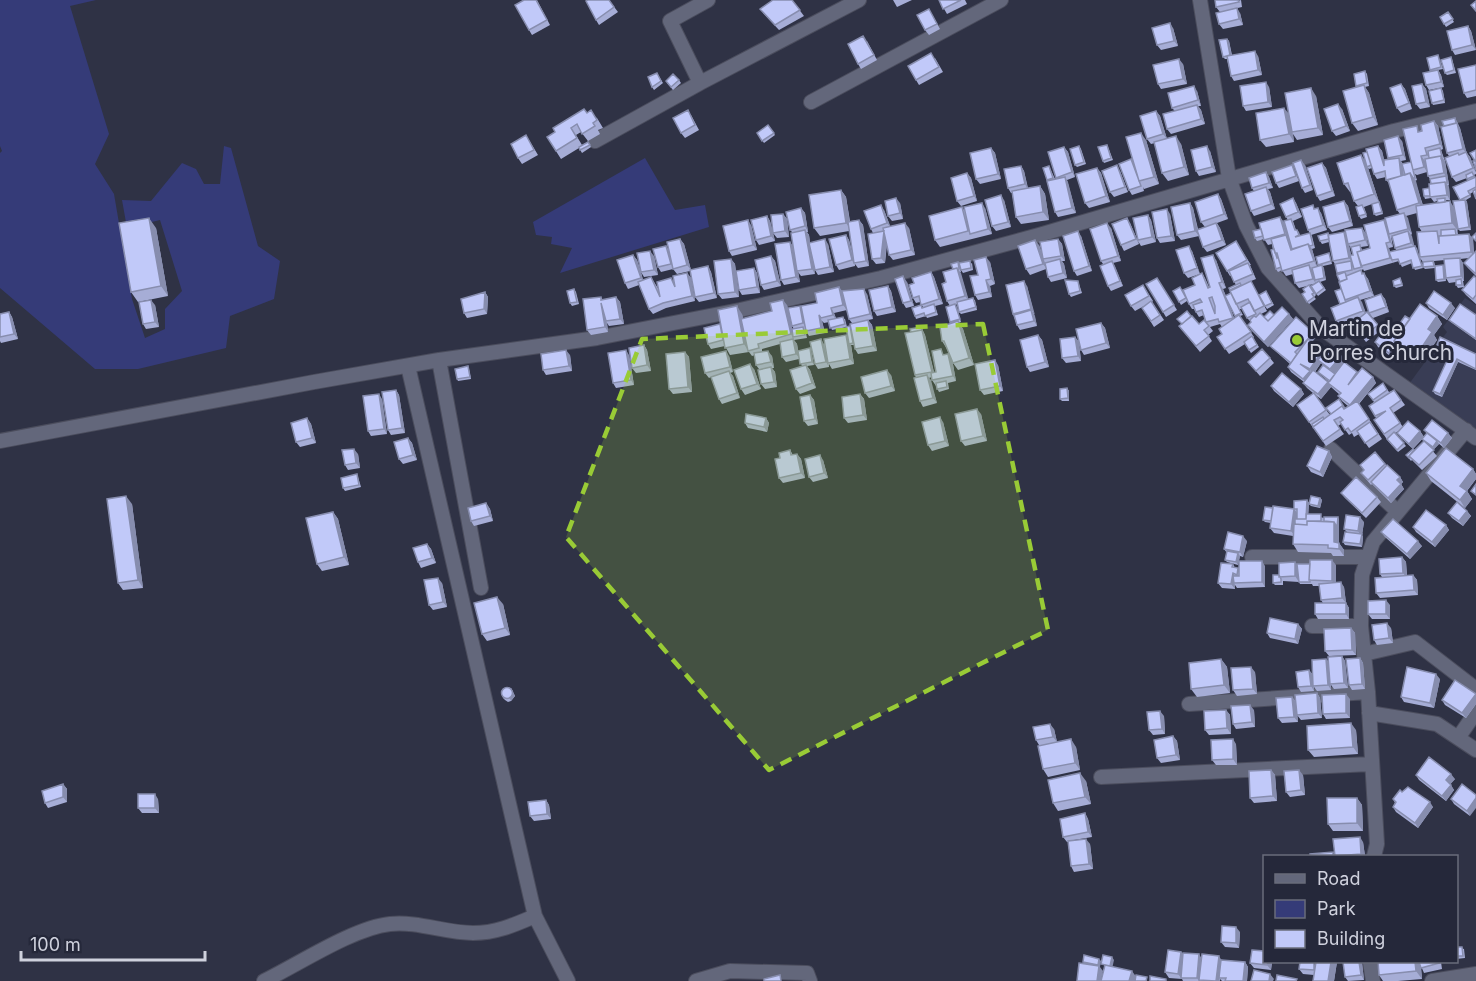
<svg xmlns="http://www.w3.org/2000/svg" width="1476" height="981" viewBox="0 0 1476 981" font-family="Inter,sans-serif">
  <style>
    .built { fill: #393d55 }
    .green { fill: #353b78 }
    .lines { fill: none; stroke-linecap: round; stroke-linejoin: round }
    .minor-casing { stroke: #4b4d5d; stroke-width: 16 }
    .minor { stroke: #63677b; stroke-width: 14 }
    .wall { fill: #a6add6; fill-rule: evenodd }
    .shaded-wall { fill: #878dae }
    .building { fill: #c1c9f9; stroke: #878dae; stroke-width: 1.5; fill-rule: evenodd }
    .marked { fill: #99cb36; fill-opacity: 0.2; stroke: #99cb36; stroke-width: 4.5; stroke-dasharray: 12 8; stroke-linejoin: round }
    .poi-dot { fill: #99cb36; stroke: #25283a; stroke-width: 2 }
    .labels { text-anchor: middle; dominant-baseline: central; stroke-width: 6; stroke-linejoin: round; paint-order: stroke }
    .poi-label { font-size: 21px; fill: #cfd1dd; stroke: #25283a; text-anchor: start }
  </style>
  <rect width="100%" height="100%" fill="#2f3245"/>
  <path class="built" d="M1465 298 1476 305V430L1409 384 1447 332 1443 327Z"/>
  <path class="green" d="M0 0H96L70 6 109 134 95 164 114 194 132 299 145 338 165 329V309L182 291 160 220 127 228 122 200 151 201 182 163 196 169 204 184H220L224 146 231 148 258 246 280 261 274 299 230 316 226 348 138 369H95L0 288V153L2 151 0 146Z
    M645 158 675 210 705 205 709 227 560 273 572 248 551 244 552 237 536 235 533 222Z"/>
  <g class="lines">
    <defs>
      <path id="minor" d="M1200 0 1229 178 1246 225 1268 268 1321 328 1476 438
        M700 83 670 21 708 0
        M811 102 1001 0
        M595 141 700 83 859 0
        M439 360 481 588
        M408 366 535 916 568 981
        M0 441 314 382 439 360 597 338 740 310 881 278 1039 235 1394 131 1476 111
        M1331 449 1398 512
        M1252 557H1368
        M1312 626H1361
        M1364 654 1415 642 1476 689
        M1189 704 1368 692
        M1369 713 1437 724 1476 750
        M1458 738 1476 712
        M1101 777 1371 764
        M1374 856 1377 844 1368 692 1361 626 1362 575 1373 542 1466 430
        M1370 962 1373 981
        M264 981C299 964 353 928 390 924 418 921 445 933 473 933 496 933 514 925 535 916
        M696 981 730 971 807 973 810 981
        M1432 981 1476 974"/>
    </defs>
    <use href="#minor" class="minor-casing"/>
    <use href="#minor" class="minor"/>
  </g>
  <path class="wall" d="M537 0 550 25 532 35 529 30Z
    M609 0 618 12 599 25 596 20Z
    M792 0 804 16 779 30 764 14 760 9Z
    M893 0H912L897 7Z
    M939 0H965L967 4 947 14Z
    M1241 0 1242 7 1220 12 1216 7Z
    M929 9 940 29 929 35 925 30Z
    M1448 12 1454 22 1446 27 1440 17Z
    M1240 13 1243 25 1223 29 1219 24Z
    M1468 26 1471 31 1476 50 1455 55 1452 50Z
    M1173 28 1178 46 1161 50 1157 45Z
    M1227 39 1229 41 1232 55 1258 56 1262 75 1234 81 1231 76 1227 59H1225L1223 57Z
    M867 41 877 60 861 69 858 64Z
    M1438 55 1439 58 1443 69 1438 70 1441 75 1444 87 1429 90 1426 85 1431 71 1430 70Z
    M1451 57 1452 59 1456 73 1447 75 1445 73Z
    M935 58 943 72 919 85 916 80Z
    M1183 64 1187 84 1161 89 1158 84Z
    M1476 65V96L1467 98 1464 93Z
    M1365 71 1367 74 1369 86 1365 87 1369 93 1378 125 1358 131 1352 123 1357 87 1356 86Z
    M657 73 663 83 654 90 652 87Z
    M679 80 681 83 673 90 667 83Z
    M1401 84 1405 89 1412 109 1401 113 1397 108Z
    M1422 84 1426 89 1430 107 1420 109 1416 104Z
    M1269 87 1272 107 1246 111 1243 106Z
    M1441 88 1443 91 1445 103 1433 105 1432 103Z
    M1197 91 1201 106H1198L1201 110 1205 124 1171 134 1167 129 1175 111 1172 108Z
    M1316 96 1323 135 1297 140 1293 134 1294 142 1266 147 1260 140 1289 115Z
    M1342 109 1350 131 1336 136 1332 131Z
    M1156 111 1160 116 1167 139 1181 144 1189 175 1168 181 1162 173 1155 143 1151 144 1147 139Z
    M587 113 597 118 603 128 598 130 600 134 588 141 581 132 576 135 582 145 588 142 591 147 582 153 579 148 561 159 547 137Z
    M691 115 699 130 685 138 681 133Z
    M1455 118 1460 128 1466 152 1470 157 1476 172V174L1474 175 1475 177H1476V199L1473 192 1470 194 1471 197 1466 200 1467 202 1471 230 1460 231 1458 229 1456 219 1458 235 1469 234 1473 239 1474 253 1476 251V276L1468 268 1464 263 1469 258 1460 259 1463 263 1464 281H1463L1464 287 1458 288 1456 285V282L1449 283 1446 278 1445 260 1434 261 1435 266 1443 265 1445 268 1446 281 1438 282 1436 280 1435 268 1425 269 1423 267V262L1420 258 1423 268 1415 270 1412 263 1402 267 1399 261 1364 271 1363 269 1361 271 1368 279 1374 296 1360 300 1366 313 1378 325 1381 330 1366 342 1352 324 1359 319 1340 326 1336 321 1340 304 1341 289 1340 282 1335 264 1333 261 1329 242 1322 244 1320 241 1328 233 1330 235 1344 232 1346 235 1362 228 1366 234 1368 246 1361 247 1362 250 1370 248 1386 223 1400 214 1397 210 1389 183 1386 180V177L1377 179 1374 174 1372 168 1369 169 1368 168 1383 214 1376 216 1374 214 1372 204 1364 207 1367 217 1361 219 1359 216 1358 206 1354 201 1351 191 1350 192 1344 184 1361 155 1365 161 1367 152 1378 146 1382 151 1384 160 1389 159 1388 158 1402 141 1406 160 1401 161 1403 164 1411 162 1420 131 1434 121 1438 126 1443 149 1441 150 1445 161 1449 185 1448 186 1449 187 1450 200H1446L1447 202 1455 208 1460 200 1468 181 1467 178 1456 182 1452 177 1449 156 1447 153 1444 126ZM1425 161 1428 176 1430 179 1431 184 1424 196 1425 199 1431 198 1434 202 1437 201 1438 203 1423 205 1415 181 1417 180 1415 174 1417 175 1427 172ZM1417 213 1419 227 1422 232 1419 256 1417 248 1414 246 1411 235 1412 234 1406 216ZM1391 236 1396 250 1390 252 1389 248 1393 247ZM1349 245 1351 248 1353 255H1351Z
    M768 125 775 135 764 143 757 133Z
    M526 135 538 155 522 164 518 158Z
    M1146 140 1159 184 1144 189 1143 187 1144 191 1132 195 1129 190 1133 163Z
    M1079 146 1081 149 1086 164 1077 167 1075 165Z
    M1064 147 1068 152 1075 177 1067 180 1076 213 1058 217 1055 212 1047 180 1049 166 1055 179H1057L1056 178Z
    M1108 147 1113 160 1104 163 1103 161Z
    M991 148 995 153 1001 179 980 184 976 179Z
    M1210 151 1216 172 1199 176 1196 171Z
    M1322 163 1326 168 1335 196 1320 201 1317 196Z
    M1292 165 1299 181 1279 188 1276 183Z
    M1305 165 1313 190 1305 193 1302 188Z
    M1021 166 1024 171 1028 188 1040 186 1045 194 1049 220 1021 224 1016 217 1012 193H1011L1008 188Z
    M1097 168 1101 173 1110 202 1089 208 1085 203Z
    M1120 171 1128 192 1114 197 1110 192Z
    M1266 172 1269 177 1273 188 1268 189 1270 192 1275 209 1254 216 1251 211 1254 191 1252 188Z
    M967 173 971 178 977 201 961 206 957 201Z
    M841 190 846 197 850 221 859 220 863 225 869 266 858 268 855 264V266L839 270 836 265 846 235 849 240 854 258 849 231 820 236 814 228Z
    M1218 194 1221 199 1228 219 1217 223 1220 228 1226 245 1207 252 1203 247 1199 236 1181 240 1177 235 1190 203 1193 208 1198 229 1205 227 1201 222Z
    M1293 198 1296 203 1302 217 1293 221 1296 230 1299 232 1300 236 1310 233 1312 236 1315 248 1312 249 1317 266H1319L1318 265 1329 253 1330 256 1332 264 1323 266 1326 280 1320 282 1326 290 1318 296 1311 286 1314 284 1309 285 1316 295 1314 297 1316 299 1309 304 1302 294 1305 292 1307 286 1299 288 1295 283 1293 274 1286 276 1282 270 1278 272 1276 269 1272 244 1268 245 1264 239 1257 241 1255 238 1288 220 1286 217Z
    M1004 200 1011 227 996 231 992 226Z
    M1344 201 1348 206 1353 226 1332 232 1328 227Z
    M900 203 903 219 892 221 888 216Z
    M962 207 964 210 985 208 992 234 940 247 935 240Z
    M801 208 805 213 808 232H807L809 235 810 243 828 244 834 272 818 275 815 270 813 263 815 274 801 276 798 272 800 282 784 285 781 280 793 246 792 232 790 230Z
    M1316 209 1321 213 1327 230 1311 235 1308 230Z
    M884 210 890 226 909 228 915 255 893 260 889 255 887 244 885 263 876 264 872 259 873 233 871 229Z
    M783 214 787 219 789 237 777 238 773 233Z
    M1170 214 1175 241 1160 243 1157 238Z
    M1148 215 1151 220 1156 242 1141 246 1138 241 1139 244 1124 251 1121 245 1130 223 1137 239Z
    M767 216 770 221 775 241 759 245 756 240Z
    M751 225 757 250 732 256 729 251Z
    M156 228 168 296 138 302 131 292Z
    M1111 228 1121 261 1113 263 1123 286 1111 291 1108 286 1103 264 1101 261Z
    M1081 236 1092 271 1077 276 1074 271Z
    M680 239 684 244 691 270 708 266 711 272 717 298 699 302 695 297 690 271 677 274 673 269 661 272 658 267 666 246 668 249Z
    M1058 239 1062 244 1065 261H1062L1064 264 1067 278 1051 282 1048 277 1046 269 1030 275 1026 269 1039 245 1043 256Z
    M1236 241 1251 265H1250L1256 279 1251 281 1267 311 1261 314 1265 318 1274 315 1289 314 1293 319 1268 347 1251 330 1248 325 1251 322 1247 318 1242 309H1239L1243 315 1240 316 1254 337 1253 338 1259 347 1251 353 1245 344 1229 354 1217 337 1222 334V327L1220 324 1210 327 1213 331 1208 335 1212 341 1200 352 1179 326 1207 324 1204 315 1199 317 1194 309H1192L1187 301 1181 305 1173 291 1183 292 1195 285 1202 273 1205 278 1209 287H1210L1216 260 1226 288 1223 289 1226 296 1231 293 1230 290 1236 285 1231 276H1230L1227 271ZM1228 301 1236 317 1234 318Z
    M1192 251 1200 274 1188 278 1184 273Z
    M633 255 637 260 641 272 654 256 658 275 644 277 641 272 643 280 651 277 659 290 687 273 691 278 695 301 666 308 653 314 649 309 639 285 628 289 625 283Z
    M771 256 775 261 781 286 764 290 761 285Z
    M731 259 735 264 739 297 722 299 718 294Z
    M990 262 995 284 990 286 992 297 978 300 975 295 978 275Z
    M972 263 973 270 963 273 961 270Z
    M959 265 961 272H960L968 299 975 300 977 310 961 314 959 312 957 304 956 305 961 322 958 323 963 329 974 365 958 370 953 363 947 349 942 341 951 323 950 322V306L947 301 946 282 953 269Z
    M754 268 757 273 760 293 742 295 739 290Z
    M931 272 934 277 943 304 935 306 938 315 927 318 926 316 916 319 915 316 923 307 920 302 916 303 913 298 914 283Z
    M1157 278 1177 310 1166 317 1146 284Z
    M1400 278 1403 286 1396 288 1394 286Z
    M1476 278V304L1466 295 1462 290Z
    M1078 281 1082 293 1071 297 1069 294Z
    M907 282 914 306 906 308 903 303Z
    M1143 285 1153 301 1152 302 1164 320 1154 327 1142 308 1144 306 1135 311 1131 306Z
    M888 286 891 291 896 312 877 316 874 311Z
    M1027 286 1037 326 1020 330 1017 325 1013 314Z
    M574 289 576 292 579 304 572 306 570 303Z
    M1266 291 1274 305 1267 309 1265 306Z
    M485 292 488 297 487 314 467 318 464 313Z
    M842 292 867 294 873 319 868 320 872 325 877 351 858 354 855 349 854 345H851L854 364 832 369 829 364V367L818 369 815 364 824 344 846 335 848 338 852 323 849 319 847 310 834 313 836 318 845 319 847 327 832 330 829 322 824 323 822 321 825 333 809 336 805 329 807 338 794 340 797 344 798 351 810 348 811 351 814 365 807 366 810 370 816 388 800 394 796 389 802 366 799 359 786 362 782 357 780 344 762 349V352L772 356 774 368H772L775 372 777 387 765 389 761 384 759 369 756 365 755 355 752 356 749 352 730 355 725 346 711 349 708 344 720 324 721 326 742 314 743 319 772 311 787 305 792 329H794L792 326 801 308 817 303Z
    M1381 294 1385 299 1389 312 1373 318 1369 313Z
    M601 297 603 300 616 297 620 302 624 324 609 326 607 323 608 332 591 335 587 330Z
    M1426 303 1455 308 1447 320 1429 308Z
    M155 305 159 327 146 329 143 324Z
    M9 312 12 317 18 339 1 343 0 341V314Z
    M1476 315V340L1451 322 1449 320Z
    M1437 316 1442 324 1434 335 1437 340 1421 363 1400 348 1393 358 1378 347 1375 342 1397 337 1399 334 1395 330 1410 319Z
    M1101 323 1105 328 1110 348 1084 355 1081 350 1079 344 1081 361 1066 363 1062 358 1075 337 1079 342Z
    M921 327 925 335 934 372H936L945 355 948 354 952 359 956 381 948 383 949 389 939 392 936 386 932 380V377L929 378 937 403 923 407 920 401 916 378 915 375 911 332Z
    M1315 334 1317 336 1312 342 1325 352 1341 356 1345 361 1335 374 1357 372 1358 373 1373 377 1376 383 1359 404 1382 439 1369 448 1359 434 1354 437 1352 433 1349 435 1341 424 1338 426 1344 434 1326 446 1297 405 1313 393 1307 388 1303 383 1304 382 1291 372 1288 367 1290 364 1270 346ZM1321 363 1323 365 1318 372 1329 382 1328 383 1315 372ZM1331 387 1340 395 1338 396 1342 401 1348 406 1345 409 1339 399 1330 415 1314 394 1321 399Z
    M1038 335 1042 340 1049 367 1030 372 1027 367Z
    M644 345 647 350 651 371 636 373 632 368Z
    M1435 350 1476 354V370L1458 362 1442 397 1435 394 1433 391 1449 358 1436 352Z
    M685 352 689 357 692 392 673 394 669 389Z
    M570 355 572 371 546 375 543 370Z
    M629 355 634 385 616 388 613 383Z
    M729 356 733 372 730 373 733 376 740 398 722 404 719 399 711 377 709 378 705 373Z
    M1270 358 1274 363 1260 376 1248 362Z
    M998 365 1003 391 984 395 980 390Z
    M469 369 471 379 458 381 457 379Z
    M754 369 761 389 745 395 741 389Z
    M891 375 895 391 869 398 865 393Z
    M1383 383 1389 392 1394 390 1405 405 1393 413 1403 427 1420 431 1424 437 1413 449 1401 438 1397 433 1399 431 1395 433 1406 446 1398 452 1388 441 1374 420 1376 418 1369 406 1374 402 1368 394Z
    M1271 386 1301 389 1304 394 1293 407 1274 391Z
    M1067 388 1069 391V401H1062L1060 399Z
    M396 390 399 395 405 433 391 435 388 430Z
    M860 394 864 399 867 420 848 423 844 418Z
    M810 395 814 400 818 424 808 426 804 421Z
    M382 399 387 434 371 436 368 431Z
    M981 414 987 441 965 446 961 441Z
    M307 418 311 424 316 443 300 447 296 442Z
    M766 418 769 423 767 432 748 428 745 423Z
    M943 422 949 446 932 451 928 445Z
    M1424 430 1448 433 1452 438 1444 448 1438 443 1439 444 1434 449 1424 441 1437 456 1422 470 1412 460 1411 461 1406 455 1414 450 1424 441 1422 439 1427 434Z
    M408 438 412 443 417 460 403 464 399 459Z
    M790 450 793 455 797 454 801 459 805 478 783 483 779 478 780 458Z
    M1329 451 1332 457 1323 477 1311 472 1307 466Z
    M1375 452 1386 465 1400 477 1403 482 1401 484 1404 489 1391 503 1372 484 1371 485 1361 473 1364 471 1360 465Z
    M358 454 360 468 348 470 345 465Z
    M823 460 828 478 813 482 809 477Z
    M1473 469 1476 474V479L1467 491 1472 499 1465 508 1431 481 1426 473Z
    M358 477 361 487 345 491 343 488Z
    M1341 493 1377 497 1381 502 1366 518 1345 498Z
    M1320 498 1322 500 1320 508 1311 506 1309 504Z
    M1307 500 1309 503 1308 514 1324 518 1338 517 1339 520V543L1344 550V556H1333L1331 553 1298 552 1293 544V536L1274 533 1270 528 1271 523 1265 522 1263 520 1273 508 1294 509Z
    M486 503 490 509 493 521 474 526 471 521Z
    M132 504 143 588 123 590 118 583Z
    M1467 511 1471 516 1463 526 1452 518 1448 513Z
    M333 512 338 519 349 565 322 571 317 564Z
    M1364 522 1362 535 1363 537 1362 547 1345 545 1343 542 1347 532 1344 529Z
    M1446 525 1449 530 1435 547 1416 532 1413 527Z
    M1381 532 1422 546 1410 559 1385 537Z
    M1247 541 1243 557 1240 556 1238 565 1227 562 1225 560 1227 553 1224 549Z
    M427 544 431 549 436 563 421 568 418 562Z
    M1402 557 1406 562 1407 575H1413L1417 580 1418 595 1380 598 1376 593 1382 577 1380 574Z
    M1233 564 1235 568 1239 570 1265 566V587L1237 588 1235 585V589L1222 588 1218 583Z
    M1297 565H1336V582L1344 587 1346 603 1349 608V619H1318L1315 614 1323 603 1321 600 1319 586H1313L1312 584H1300L1299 582 1283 581V585H1275L1273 583 1279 575Z
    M442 583 447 607 433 610 429 605Z
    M503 604 510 635 487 641 482 634Z
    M1390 605V619H1372L1368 614Z
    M1298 624 1302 629 1298 644 1270 638 1267 633Z
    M1351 628 1355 633 1356 655 1329 656 1325 651Z
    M1391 628 1393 643 1377 645 1374 640Z
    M1342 656 1345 661 1348 688 1334 689 1331 685V690L1317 691 1314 687V691L1301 692 1298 687 1309 670 1313 675 1326 659 1328 661Z
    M1360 658 1363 663 1365 689 1352 690 1349 685Z
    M1221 659 1227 667 1230 693 1197 697 1191 689Z
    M1255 672 1257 694 1237 696 1233 690Z
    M1440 679 1434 708 1404 702 1401 697Z
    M511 688 515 696 511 701 508 702 505 700 503 698Z
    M1317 693 1320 698 1322 718 1301 720 1297 715Z
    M1476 695V704L1466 718 1445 705 1442 700Z
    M1292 697 1296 702 1298 722 1282 723 1278 718Z
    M1350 699V718L1326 719 1323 714Z
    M1226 710 1230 715 1231 734 1209 735 1205 730Z
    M1254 710 1255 727 1236 729 1233 724Z
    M1164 716 1165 734 1153 735 1149 730Z
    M1054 729 1057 742 1076 747 1080 770 1048 777 1043 769 1039 745 1036 740Z
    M1356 730 1358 754 1314 757 1308 750Z
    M1173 736 1177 741 1180 760 1161 763 1157 758Z
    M1236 744 1237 765H1216L1212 760Z
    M1271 770 1275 775 1277 801 1254 803 1250 798Z
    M1303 775 1305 795 1290 797 1286 792Z
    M1416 775 1455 779 1450 784 1454 790 1446 801 1419 780Z
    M1086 781 1091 804 1058 811 1053 803Z
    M63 784 67 789V802L48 808 45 803Z
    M1462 784 1470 816 1454 804 1451 799Z
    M1402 792 1433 807 1418 828 1396 812 1393 807 1395 803 1393 799Z
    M1357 798 1362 805 1363 831H1333L1328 824Z
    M158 799 159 813H142L138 808Z
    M546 800 549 805 551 819 534 821 530 816Z
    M1085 813 1088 819 1092 837 1074 840 1090 844 1093 869 1074 872 1071 866 1068 842H1067L1063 837Z
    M1363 842 1365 856H1310L1335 854Z
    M1240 932 1239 948 1225 947 1221 942Z
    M1456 947 1464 949 1465 958 1456 959Z
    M1181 952 1183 954 1202 958 1245 962 1248 967 1247 981H1222L1220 979V981H1183L1182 979 1169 978 1165 972Z
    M1272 962 1271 970 1254 968 1250 963Z
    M1337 962 1334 981H1313L1314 975 1303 974 1299 969Z
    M1359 962H1361L1362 963 1364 980 1348 981 1345 977Z
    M1441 962 1442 969 1424 973 1421 966 1422 979 1398 981H1383L1379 975Z"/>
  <path class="shaded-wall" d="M1237 8 1240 13 1243 25 1239 19Z
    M1170 23 1173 28 1178 46 1174 41Z
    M1468 26 1471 31 1476 50 1472 45Z
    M1227 39 1229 41 1232 58 1230 55Z
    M1255 51 1258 56 1262 75 1258 70Z
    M1179 59 1183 64 1187 84 1183 79Z
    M1438 70 1441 75 1444 87 1441 82Z
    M1266 82 1269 87 1272 107 1268 102Z
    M1401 84 1405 89 1412 109 1409 103Z
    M1422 84 1426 89 1430 107 1426 102Z
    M1364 85 1369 93 1378 125 1373 117Z
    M1194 86 1197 91 1201 106 1198 100Z
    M1311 88 1316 96 1323 135 1318 128Z
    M1338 104 1342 109 1350 131 1346 126Z
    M1197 105 1201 110 1205 124 1201 119Z
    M1284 108 1290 115 1294 142 1289 134Z
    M1156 111 1160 116 1167 139 1163 134Z
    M1455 118 1460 128 1467 154 1463 149Z
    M1434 121 1438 126 1443 149 1440 144Z
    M1141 133 1146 140 1159 184 1154 177Z
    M1176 136 1181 144 1189 175 1184 167Z
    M1398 136 1402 141 1406 160 1403 155Z
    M1207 146 1210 151 1216 172 1212 167Z
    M1378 146 1382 151 1387 171 1384 166Z
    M1064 147 1068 152 1075 177 1072 172Z
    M991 148 995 153 1001 179 998 174Z
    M1466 152 1470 157 1476 172 1473 168Z
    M1361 155 1366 162 1379 202 1374 194Z
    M1421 156 1425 161 1427 172 1424 167Z
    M1441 156 1445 161 1449 185 1447 183 1446 177 1444 173Z
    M1399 158 1402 163 1405 183 1401 178Z
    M1301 160 1305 165 1313 190 1310 185Z
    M1322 163 1326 168 1335 196 1332 191Z
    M1117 165 1120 171 1128 192 1125 187Z
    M1021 166 1024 171 1028 190 1025 184Z
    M1097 168 1101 173 1110 202 1106 196Z
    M1266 172 1269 177 1273 188 1269 183Z
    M967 173 971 178 977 201 974 196Z
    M1410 173 1416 181 1424 211 1419 203Z
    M1065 177 1068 182 1076 213 1072 208Z
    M1445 182 1449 187 1450 200 1447 195Z
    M1040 186 1045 194 1049 220 1043 212Z
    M1266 187 1270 192 1275 209 1271 204Z
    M841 190 846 197 851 230 846 223Z
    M1218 194 1221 199 1228 219 1224 214Z
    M1001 195 1004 200 1011 227 1008 222Z
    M896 198 900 203 903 219 900 213Z
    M1293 198 1296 203 1302 217 1298 212Z
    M1465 200 1467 202 1471 230 1469 227Z
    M1344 201 1348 206 1353 226 1350 221Z
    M1450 201 1455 209 1458 231 1452 223Z
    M982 203 985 208 992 234 988 229Z
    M1190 203 1193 208 1199 236 1195 231Z
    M881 205 884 210 891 228 887 223Z
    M801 208 805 213 808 232 805 226Z
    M1318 208 1321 213 1327 230 1323 225Z
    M1167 209 1170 214 1175 241 1171 236Z
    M1404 213 1408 218 1412 234 1408 229Z
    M783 214 787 219 789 237 785 231Z
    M1148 215 1151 220 1156 242 1152 237Z
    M767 216 770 221 775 241 771 236Z
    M1280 217 1284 222 1294 253 1291 250Z
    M149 218 156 228 168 296 161 286Z
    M1127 218 1130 223 1139 244 1136 239Z
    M748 220 751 225 757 250 753 245Z
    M859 220 863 225 869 266 866 261Z
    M1384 220 1388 225 1389 234 1393 247 1390 242Z
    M905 223 909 228 915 255 911 250Z
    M1107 223 1111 228 1121 261 1118 256Z
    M1216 223 1220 228 1226 245 1222 240Z
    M1362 228 1366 234 1368 246 1365 240Z
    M805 230 809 235 815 274 812 269Z
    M884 231 887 237 885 263 881 258Z
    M1078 231 1081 236 1092 271 1089 266Z
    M1408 231 1412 236 1415 248 1411 243Z
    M1344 232 1347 237 1353 263 1349 258Z
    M1469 234 1473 239 1474 257 1471 252Z
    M846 235 849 240 855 266 852 260Z
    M680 239 684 244 691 270 687 265Z
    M825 239 828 244 834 272 830 267Z
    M1058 239 1062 244 1065 261 1061 256Z
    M1035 240 1039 245 1047 269 1043 264Z
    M790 242 794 247 800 282 796 277Z
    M1386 243 1389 248 1393 260H1392L1394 264 1390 258Z
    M1308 244 1312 249 1317 267 1314 261Z
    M1189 246 1192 251 1200 274 1197 268Z
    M650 251 654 256 658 275 654 270Z
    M633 255 637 260 644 283 641 278Z
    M1213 255 1216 260 1226 288 1222 282Z
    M771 256 775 261 781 286 777 281Z
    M986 257 990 262 995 284 991 279Z
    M1460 258 1463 263 1464 281 1461 276Z
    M731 259 735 264 739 297 735 292Z
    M1060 259 1064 264 1067 278 1063 273Z
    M1112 261 1115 266 1123 286 1120 281Z
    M1309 265 1313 271 1316 284 1313 279Z
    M1322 265 1324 268 1326 280 1324 278Z
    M1443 265 1445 268 1446 281 1444 279Z
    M708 266 711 272 717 298 714 293Z
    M754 268 757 273 760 293 757 287Z
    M957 268 961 273 969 301 965 296Z
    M931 272 934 277 943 304 939 299Z
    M687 273 691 278 695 301 692 296Z
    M1364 273 1368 279 1374 296 1370 291Z
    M903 276 907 282 914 306 911 301Z
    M986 280 990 286 992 297 989 292Z
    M1024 281 1027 286 1035 315 1031 309Z
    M1219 283 1223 289 1236 323 1233 318Z
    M888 286 891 291 896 312 892 307Z
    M839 287 843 292 847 310 843 305Z
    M864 289 867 294 873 319 870 314Z
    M485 292 488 297 487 314 484 309Z
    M1381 294 1385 299 1389 312 1386 307Z
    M616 297 620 302 624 324 620 319Z
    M1358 297 1362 302 1367 316 1363 311Z
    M151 300 155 305 159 327 155 322Z
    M783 300 787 305 794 337H793L794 340 791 334Z
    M601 303 607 323 608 332 605 327Z
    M1451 303 1455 308 1447 320 1443 315Z
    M737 306 742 314 749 352 744 344Z
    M831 308 834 313 836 320 833 315Z
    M1031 310 1035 316 1037 326 1034 321Z
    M9 312 12 317 18 339 14 334Z
    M1289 314 1293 319 1268 347 1264 342Z
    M819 315 822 321 825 333 821 328Z
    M1437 316 1442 324 1434 335 1437 340 1421 363 1416 356 1428 329Z
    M868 320 872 325 877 351 873 346Z
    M958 321 963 329 974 365 969 358Z
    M1101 323 1105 328 1110 348 1106 343Z
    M921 327 925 335 935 377 932 372Z
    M1315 334 1317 336 1309 345 1308 342Z
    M846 335 849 340V344L851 345 854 364 850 359Z
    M1038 335 1042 340 1049 367 1045 362Z
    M1075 337 1079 342 1081 361 1078 356Z
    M793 339 797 344 800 359 796 354Z
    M821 339 824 344 829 367 826 362Z
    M1396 343 1400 348 1393 358 1389 353Z
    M644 345 647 350 651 371 647 365Z
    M810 348 811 351 814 365 812 362Z
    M566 350 570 355 572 371 569 366Z
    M626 350 629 355 634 385 631 380Z
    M1323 350 1327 355 1318 360 1321 363 1313 374 1310 369Z
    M726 351 729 356 733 372 730 367Z
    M768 351 772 356 774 368 771 362Z
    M685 352 689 357 692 392 688 387Z
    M948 354 952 359 956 381 953 376Z
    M1341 356 1345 361 1334 374 1330 369Z
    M1457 359 1458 362 1442 397 1440 394Z
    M995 360 998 365 1003 391 1000 386Z
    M750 364 754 369 761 389 757 384Z
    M806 365 810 370 816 388 812 383Z
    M771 367 775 372 777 387 774 382Z
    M887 370 891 375 895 391 891 386Z
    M729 371 733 376 740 398 737 393Z
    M1310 371 1313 377 1307 384 1303 379Z
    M927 375 931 380 937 403 933 398Z
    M1373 377 1376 383 1353 410 1350 405Z
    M1328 382 1331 387 1321 399 1318 394Z
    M1067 388 1069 391V401L1068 398Z
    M1301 389 1304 394 1293 407 1289 402Z
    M396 390 399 395 405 433 402 428Z
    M379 394 382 399 387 434 384 429Z
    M860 394 864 399 867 420 863 415Z
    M810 395 814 400 818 424 815 419Z
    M977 409 981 414 987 441 983 436Z
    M940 417 943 422 949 446 945 441Z
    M307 418 311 424 316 443 312 438Z
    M766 418 769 423 767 432 764 427Z
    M1420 431 1424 437 1413 449 1409 444Z
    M1448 433 1452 438 1444 448 1441 443Z
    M408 438 412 443 417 460 413 455Z
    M1437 441 1439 444 1434 449 1433 447Z
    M354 449 358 454 360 468 356 463Z
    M1329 451 1332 457 1323 477 1320 472Z
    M797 454 801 459 805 478 801 473Z
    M820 455 823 460 828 478 824 473Z
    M1473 469 1476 474V479L1465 493 1460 486Z
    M1400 477 1403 482 1401 484 1404 489 1391 503 1388 498 1397 480Z
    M1467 491 1472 499 1465 508 1460 500Z
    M126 496 132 504 143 588 138 580Z
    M1320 498 1322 500 1320 508 1318 506Z
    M1307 500 1309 503 1308 523 1306 520Z
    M486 503 490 509 493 521 490 516Z
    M1294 509 1298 514 1295 536 1291 531Z
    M1467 511 1471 516 1463 526 1459 521Z
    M333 512 338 519 349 565 344 557Z
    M1338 517 1339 520V543L1344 550V556L1334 542V522Z
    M1360 517 1364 522 1362 535 1363 537 1362 547 1360 544 1361 536 1358 531Z
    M1446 525 1449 530 1435 547 1432 542Z
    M1243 536 1247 541 1243 557 1240 552Z
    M1418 541 1422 546 1410 559 1407 554Z
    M427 544 431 549 436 563 432 558Z
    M1238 553 1240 556 1238 565 1236 562Z
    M1402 557 1406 562 1407 578 1403 573Z
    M1332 560 1336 565V586L1332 581Z
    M1262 561 1265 566V587L1262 582Z
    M1295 562 1299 567V582L1295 576Z
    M1233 573 1236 578 1234 583 1235 585V589L1231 584Z
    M1413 575 1417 580 1418 595 1414 590Z
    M438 578 442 583 447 607 443 602Z
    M1341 582 1344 587 1346 603 1349 608V619L1346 614V603L1342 598Z
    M497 597 503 604 510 635 505 628Z
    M1386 600 1390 605V619L1386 614Z
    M1387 623 1391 628 1393 643 1389 638Z
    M1298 624 1302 629 1298 644 1295 639Z
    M1351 628 1355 633 1356 655 1352 650Z
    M1342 656 1345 661 1348 688 1344 683Z
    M1360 658 1363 663 1365 689 1362 684Z
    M1221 659 1227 667 1230 693 1224 685Z
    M1326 659 1330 664 1331 690 1328 685Z
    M1251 667 1255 672 1257 694 1253 689Z
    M1309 670 1313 675 1314 691 1311 686Z
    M1436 674 1440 679 1434 708 1430 703Z
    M511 688 515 696 511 701 510 699Z
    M1317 693 1320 698 1322 718 1318 713Z
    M1346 694 1350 699V718L1346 713Z
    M1476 694V704L1466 718 1462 713Z
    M1292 697 1296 702 1298 722 1294 717Z
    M1250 705 1254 710 1255 727 1252 722Z
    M1226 710 1230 715 1231 734 1227 728Z
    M1160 711 1164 716 1165 734 1162 729Z
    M1351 723 1356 730 1358 754 1353 747Z
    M1050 724 1054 729 1057 742 1053 737Z
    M1173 736 1177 741 1180 760 1176 755Z
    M1071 739 1076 747 1080 770 1075 763Z
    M1233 739 1236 744 1237 765 1233 759Z
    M1271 770 1275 775 1277 801 1273 796Z
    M1299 770 1303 775 1305 795 1301 790Z
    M1080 773 1086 781 1091 804 1085 797Z
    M1451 774 1455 779 1449 786 1446 780Z
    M63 784 67 789V802L63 797Z
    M1451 785 1454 790 1446 801 1442 796Z
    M155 794 158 799 159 813 155 808Z
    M1357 798 1362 805 1363 831 1357 823Z
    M1476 798V808L1470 816 1467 811Z
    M546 800 549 805 551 819 547 814Z
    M1430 802 1433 807 1418 828 1415 823Z
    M1085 813 1088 819 1092 837 1088 832Z
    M1360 837 1363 842 1365 856H1363L1361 854Z
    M1086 839 1090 844 1093 869 1089 864Z
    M1236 927 1240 932 1239 948 1236 943Z
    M1181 952 1185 957 1181 978 1182 979 1178 974Z
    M1199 954 1202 959 1200 981H1199L1197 978Z
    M1219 956 1222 961 1219 978 1220 981H1216Z
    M1112 957 1114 960 1112 969 1110 967Z
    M1099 959 1101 961 1100 967 1103 971 1101 981H1097L1098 965Z
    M1245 962 1248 967 1247 981H1243Z
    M1268 962H1272L1271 970 1267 965Z
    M1331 962H1337L1334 981H1328Z
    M1359 962H1361L1362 963 1364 980 1361 975Z
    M1415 962H1420L1422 979 1416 971Z
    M1132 971 1137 978 1136 981H1129Z
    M1270 974 1274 979 1273 981H1269Z"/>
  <path class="building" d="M524 0H536L547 20 529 30 515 5Z
    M588 0H609L614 7 596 20 586 1Z
    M773 0H792L800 10 775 25 760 9Z
    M939 0H961L943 9Z
    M1215 0H1238L1239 2 1216 7Z
    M1476 1V11L1471 5Z
    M1237 8 1239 19 1219 24 1216 13Z
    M929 9 937 24 925 30 917 15Z
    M1448 12 1453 19 1444 24 1440 17Z
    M1170 23 1174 41 1157 45 1152 28Z
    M1468 26 1472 45 1452 50 1447 31Z
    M863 36 874 55 858 64 848 44Z
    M1227 39 1230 55 1223 57 1219 40Z
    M1255 51 1258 70 1231 76 1227 56Z
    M931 53 939 67 916 80 908 66Z
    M1438 55 1441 67 1430 70 1427 58Z
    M1451 57 1454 70 1445 73 1441 60Z
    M1179 59 1183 79 1158 84 1153 65Z
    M1476 65V90L1464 93 1458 69Z
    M1438 70 1441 82 1426 85 1423 73Z
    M1365 71 1367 83 1356 86 1354 74Z
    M657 73 661 81 652 87 648 77Z
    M673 74 679 80 671 87 666 81Z
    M1266 82 1268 102 1243 106 1240 86Z
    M1401 84 1409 103 1397 108 1390 88Z
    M1422 84 1426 102 1416 104 1412 86Z
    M1364 85 1373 117 1352 123 1343 91Z
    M1194 86 1198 100 1172 108 1168 93Z
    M1311 88 1318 128 1292 132 1285 93Z
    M1441 88 1444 100 1432 103 1429 91Z
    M1338 104 1346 126 1332 131 1324 109Z
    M1197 105 1201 119 1167 129 1163 114Z
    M1284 108 1289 134 1260 140 1256 113Z
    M584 109 587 113 591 110 597 120 593 123 595 126 582 134 577 124 571 128 577 138 556 151 547 137 555 132 553 128Z
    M688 110 695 125 681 133 673 118Z
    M1156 111 1163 134 1147 139 1140 116Z
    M1455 118 1456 123 1444 126 1442 121Z
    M1434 121 1440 144 1425 148 1427 155 1421 156 1424 167 1413 170 1403 129 1417 126 1418 132 1422 131 1421 125Z
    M1457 123 1463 149 1447 153 1441 127Z
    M768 125 774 133 762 141 757 133Z
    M1141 133 1154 177 1139 181 1126 137Z
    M526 135 534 150 518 158 511 144Z
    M1176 136 1184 167 1162 173 1154 142Z
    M1398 136 1403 155 1388 158 1384 140Z
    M588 142 590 145 580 150 579 147Z
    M1107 145 1111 158 1103 161 1098 147Z
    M1079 146 1084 162 1075 165 1070 149Z
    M1207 146 1212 167 1196 171 1191 150Z
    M1378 146 1384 166V160L1399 158 1401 176 1386 180 1385 171 1374 174 1366 149Z
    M1064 147 1072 172 1056 178 1048 152Z
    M991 148 998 174 976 179 970 153Z
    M1440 148 1442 157 1441 158V156L1429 158 1428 151Z
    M1476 150V160L1475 161 1470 153Z
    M1367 152 1371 165 1367 167 1363 153Z
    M1466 152 1473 168 1452 177 1445 158 1458 153 1459 155Z
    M1361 155 1374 194 1354 201 1348 183 1344 184 1337 163Z
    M1441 156 1444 173 1428 176 1425 159Z
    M1131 159 1141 186 1129 190 1119 164Z
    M1301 160 1310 185 1302 188 1293 163Z
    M1476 160V170L1473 161Z
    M1411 162 1415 178H1413L1410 173 1405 175 1402 164Z
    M1322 163 1332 191 1317 196 1307 168Z
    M1117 165 1125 187 1110 192 1102 171Z
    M1292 165 1296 176 1276 183 1272 172Z
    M1021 166 1025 184 1008 188 1004 169Z
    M1049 166 1053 178 1047 180 1043 168Z
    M1097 168 1106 196 1085 203 1076 174Z
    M1266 172 1269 183 1252 188 1249 178Z
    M1472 172 1474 176 1467 179 1466 175Z
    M967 173 974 196 957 201 951 178Z
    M1410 173 1419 203 1397 210 1388 180Z
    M1446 176 1447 183H1446L1445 182 1431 184 1430 179Z
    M1065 177 1072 208 1055 212 1047 181Z
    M1476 177V187L1468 191 1470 195 1460 200 1453 187Z
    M1445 182 1447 195 1430 197 1429 184Z
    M1040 186 1043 212 1016 217 1012 191Z
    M1266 187 1271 204 1251 211 1245 194Z
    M1429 188 1430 196H1424L1423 189Z
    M1476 189V199L1473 191Z
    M841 190 846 223 814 228 809 195Z
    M1218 194 1224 214 1201 222 1195 202Z
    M1001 195 1008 222 992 226 985 200Z
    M896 198 900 213 888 216 885 201Z
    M1293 198 1298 212 1286 217 1280 204Z
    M1445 198V202L1438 203 1437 199Z
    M1465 200 1469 227 1458 229 1453 201Z
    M1344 201 1350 221 1328 227 1323 207Z
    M1450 201 1452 223 1419 227 1416 206Z
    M1379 202 1382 212 1374 214 1372 204Z
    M982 203 988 229 970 234 964 207Z
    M1190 203 1195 231 1177 235 1171 207Z
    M881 205 887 223 871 229 864 211Z
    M1313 205 1314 209 1318 208 1323 225 1308 230 1301 209Z
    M1362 205 1366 214 1359 216 1356 207Z
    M962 207 968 231 935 240 929 216Z
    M801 208 805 226 790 230 786 212Z
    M1167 209 1171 236 1157 238 1152 212Z
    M1404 213 1408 229 1389 234 1385 218Z
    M783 214 785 231 773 233 771 215Z
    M1148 215 1152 237 1138 240 1133 218Z
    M767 216 771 236 756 240 751 220Z
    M1280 217 1285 234 1264 240 1259 223Z
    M149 218 161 286 131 292 119 223Z
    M1127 218 1136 239 1121 245 1112 224Z
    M1291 219 1295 230H1297L1299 235 1295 237 1310 233 1313 245 1310 246 1308 244 1292 249 1284 221Z
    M748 220 753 245 729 251 723 226Z
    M859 220 866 261 854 263 848 222Z
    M1384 220 1390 242 1386 243 1390 258 1361 266 1357 252 1370 248 1364 225Z
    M905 223 911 250 889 255 883 228Z
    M1107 223 1118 256 1101 261 1090 229Z
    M1216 223 1222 240 1203 247 1197 230Z
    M1362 228 1365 240 1348 244 1345 230Z
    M1261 229 1263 236 1255 238 1253 231Z
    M1455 229 1456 235 1441 236V230Z
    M805 230 812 269 797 271 791 233Z
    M884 231 881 258 872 259 868 234Z
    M1078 231 1089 266 1074 271 1063 236Z
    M1408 231 1411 243 1395 248 1392 236Z
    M1437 231 1439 244V236L1469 234 1471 252 1420 257 1417 232Z
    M1344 232 1349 258 1333 261 1328 235Z
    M1328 233 1329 239 1320 241 1318 236Z
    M1476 233V241L1472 237Z
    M846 235 852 260 836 265 829 239Z
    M1286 235 1291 250 1308 244 1314 261 1282 271 1277 253H1275L1271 239Z
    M680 239 687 265 673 269 667 242Z
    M825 239 830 267 815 270 809 243Z
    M1058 239 1061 256 1043 259 1040 242Z
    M1035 240 1043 264 1026 269 1018 246Z
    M1236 241 1247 260 1227 271 1216 253Z
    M790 242 796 277 781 280 775 244Z
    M1360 245 1361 251 1357 252 1362 267 1354 269 1350 255H1353L1351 247Z
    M666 246 671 264 658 267 653 249Z
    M1189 246 1197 268 1184 273 1176 250Z
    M1415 246 1422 266 1413 268 1411 260 1400 264 1398 259 1392 260 1389 252Z
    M1274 249 1277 258 1278 257 1281 267 1276 269 1271 250Z
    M650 251 654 270 641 272 637 253Z
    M1476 251V274L1464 263Z
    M1329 253 1331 261 1318 265 1316 257Z
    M633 255 641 278 625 283 617 260Z
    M1213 255 1222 282 1219 283 1233 318 1219 322 1218 319 1206 322 1202 310 1196 312 1193 305 1202 302 1200 299 1189 304 1183 290 1195 285 1192 278 1202 273 1208 288 1210 287 1201 258ZM1212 297 1215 306V314L1209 298Z
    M771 256 777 281 761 285 755 260Z
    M986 257 991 279 986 280 989 292 975 295 970 276 978 275 974 260Z
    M1460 258 1461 276 1446 278 1444 259Z
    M731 259 735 292 718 294 714 261Z
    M1060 259 1063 273 1048 277 1045 263Z
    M970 261 971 268 961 270 959 263Z
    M1112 261 1120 281 1108 286 1100 266Z
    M1351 261 1352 270 1337 273 1335 264Z
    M1433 261 1434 266 1423 267V262Z
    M958 262 959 269 958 270 957 268 953 269 951 264Z
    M1248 263 1253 274 1234 282 1229 271Z
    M1309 265 1313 279 1295 283 1292 270Z
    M1322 265 1324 278 1315 280 1312 268Z
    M1443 265 1444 279 1436 280 1435 266Z
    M708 266 714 293 695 297 690 270Z
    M754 268 757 287 739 290 736 271Z
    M957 268 965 296 947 301 942 284 946 282 943 272Z
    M1361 270 1362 274 1364 273 1370 291 1345 300 1339 282 1347 279 1346 276Z
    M931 272 939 299 921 305 919 296 913 298 909 285 914 283 912 278Z
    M1345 272 1347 279 1340 282 1337 275Z
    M687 273 692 296 663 303 649 309 638 282 651 277 660 297 657 282 671 278 675 287 673 276Z
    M903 276 911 301 903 303 895 279Z
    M1474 276 1476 278V295L1473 299 1462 290Z
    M1157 278 1174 305 1163 312 1146 284Z
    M1400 278 1402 284 1394 286 1393 281Z
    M1461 279 1462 285H1456V280Z
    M1065 280 1078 281 1080 291 1069 294Z
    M1024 281 1031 309 1013 314 1006 285Z
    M1251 281 1264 306 1254 311 1248 299 1236 304 1230 291Z
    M1319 281 1324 288 1316 294 1311 286Z
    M1240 283 1241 285 1230 290 1229 288Z
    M1143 285 1149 296 1131 306 1125 295Z
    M1309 285 1314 293 1312 294 1314 297 1307 302 1302 294 1305 292 1303 289Z
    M888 286 892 307 874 311 869 290Z
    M839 287 843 305 831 308 833 315 821 318 819 315 821 328 806 331 801 306 817 303 815 293Z
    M1180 287 1186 298 1179 302 1173 291Z
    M574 289 577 302 570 303 567 291Z
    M864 289 870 314 849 319 842 291Z
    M1341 289 1346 302 1340 304 1335 291Z
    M1266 291 1272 303 1265 306 1259 295Z
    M1434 291 1451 303 1443 315 1426 303Z
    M485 292 484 309 464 313 461 299Z
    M1231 293 1241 313 1235 316 1225 296Z
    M1381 294 1386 307 1369 313 1365 300Z
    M601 297V300L616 297 620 319 606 321 601 303 605 327 587 330 583 299Z
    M1358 297 1363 311 1336 321 1331 308Z
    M973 298 976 307 959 312 957 302Z
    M151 300 155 322 143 324 139 302Z
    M783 300 791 334 758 344 759 348 748 351 741 319 772 311 770 303Z
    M1151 301 1160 315 1151 321 1142 308Z
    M1250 302 1256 314 1247 318 1241 307Z
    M934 304 936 312 925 316 924 313 915 316 912 308 921 305 922 308Z
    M955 304 960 319 950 322 946 307Z
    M1420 304 1437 316 1428 329 1432 332 1416 356 1394 341Z
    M1460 304 1476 315V339L1449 320Z
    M737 306 744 344 725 348 718 310Z
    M800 306 803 323 792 326 788 308Z
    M1282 307 1289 314 1264 342 1248 325 1251 322 1250 320 1254 316 1256 317 1260 313 1268 321Z
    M1031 310 1034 321 1017 325 1014 315Z
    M1187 311 1191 316 1182 324 1177 319Z
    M1270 311 1274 315 1268 321 1264 317Z
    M9 312 14 334 0 337V314Z
    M1367 312 1378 325 1362 337 1352 324Z
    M1239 315 1251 332 1225 349 1217 337 1222 334 1219 329Z
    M1192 316 1199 324 1204 320 1209 326 1204 330 1209 336 1196 346 1179 326Z
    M1405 316 1410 319 1400 333 1395 330Z
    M843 317 845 324 830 328 828 320Z
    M1296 317 1315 334 1310 340 1308 339 1295 352 1297 354 1291 363 1270 346Z
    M868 320 873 346 855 349 850 324Z
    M958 321 969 358 953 363 944 341H942L940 327Z
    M1101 323 1106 343 1081 350 1076 329Z
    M720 324 723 340 708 344 704 328Z
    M850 326 853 343 849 344 846 327Z
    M803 327 805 335 793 337 792 329Z
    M921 327 922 330 911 332 910 329Z
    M1385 328 1397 337 1394 341 1396 343 1389 353 1375 342Z
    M922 330 932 372 915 375 905 333Z
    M846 335 850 359 828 363 824 339Z
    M1038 335 1045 362 1027 367 1020 340Z
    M1252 336 1257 345 1249 350 1244 342Z
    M1075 337 1078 356 1062 358 1060 339Z
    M1440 337 1476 354V369L1457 359 1440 394 1433 391 1449 356 1435 350Z
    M793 339 796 354 782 357 780 342Z
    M821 339 826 362 815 364 810 342Z
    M1308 339 1323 350 1310 369 1300 364 1310 371 1303 379 1288 367Z
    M644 345 647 365 632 368 629 348Z
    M1329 346 1341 356 1330 369 1318 360Z
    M810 348 812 362 800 364 798 351Z
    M941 349 943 355 948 354 953 376 932 380 931 373 936 372 932 351Z
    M1262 349 1270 358 1256 371 1248 362Z
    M566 350 569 366 543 370 541 354Z
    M626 350 631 380 613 383 608 353Z
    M726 351 730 367 705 373 701 357Z
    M768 351 771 362 756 365 754 353Z
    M685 352 688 387 669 389 666 354Z
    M995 360 1000 386 980 390 975 364Z
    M1344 362 1357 372 1348 385 1362 368 1373 377 1350 405 1338 396 1341 393 1328 383Z
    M750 364 757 384 741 389 734 370Z
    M806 365 812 383 796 389 790 370Z
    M1323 365 1335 374 1330 381 1318 372Z
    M468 366 470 377 457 379 455 369Z
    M771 367 774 382 761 384 758 370Z
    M887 370 891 386 865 393 861 377Z
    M1313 370 1328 382 1318 394 1303 383Z
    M729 371 737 393 719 399 711 377Z
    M1282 373 1301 389 1289 402 1271 386Z
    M927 375 933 398 920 401 914 378Z
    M946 381 947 387 937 389 936 383Z
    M1383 383 1387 390 1373 400 1368 394Z
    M1067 388 1068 398 1060 399V389Z
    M396 390 402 428 388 430 382 392Z
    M1394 390 1401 400 1390 408 1400 423 1384 434 1374 420 1386 411 1375 416 1369 406Z
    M1314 393 1326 410 1309 422 1297 405Z
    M379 394 384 429 368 431 363 396Z
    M860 394 863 415 844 418 842 397Z
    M810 395 815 419 804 421 800 397Z
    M1339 399 1344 407H1343L1342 406 1331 414 1326 408Z
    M1357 401 1369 419 1351 432 1348 428 1345 430 1340 422 1343 420 1340 417 1334 420 1340 429 1323 441 1313 427 1342 406 1344 409Z
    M977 409 983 436 961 441 955 414Z
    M746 414 766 418 764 427 745 423Z
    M940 417 945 441 928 445 922 422Z
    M1323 417 1324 419 1313 427 1312 424Z
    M307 418 312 438 296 442 291 423Z
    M1432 420 1448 433 1441 443 1424 430Z
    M1408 421 1420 431 1409 444 1397 433Z
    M1370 422 1378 434 1365 443 1357 431Z
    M1394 432 1404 443 1397 450 1387 439Z
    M1427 433 1437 441 1433 447 1422 439Z
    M408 438 413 455 399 459 394 442Z
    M1424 441 1434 450 1419 465 1409 456Z
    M1317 446 1329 451 1320 472 1307 466Z
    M1446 448 1473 469 1460 486 1467 491 1460 500 1426 473Z
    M354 449 356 463 345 465 342 450Z
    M1413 449 1414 450 1409 456 1410 457 1409 458 1406 455Z
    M790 450 791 455 797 454 801 473 779 478 775 459 780 458 779 453Z
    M1375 452 1385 464 1368 480 1361 473 1364 470 1360 465Z
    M820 455 824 473 809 477 805 459Z
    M1387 465 1400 477 1397 480 1401 484 1388 498 1371 482Z
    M357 474 359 485 343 488 341 478Z
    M1356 477 1377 497 1362 513 1341 493Z
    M1476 484V495L1471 491Z
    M126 496 138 580 118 583 107 499Z
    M1311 496 1320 498 1318 506 1309 504Z
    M1307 500 1306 519H1297V509H1294V501Z
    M1457 502 1467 511 1459 521 1448 513Z
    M486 503 490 516 471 521 468 508Z
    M1273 506 1294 509 1291 531 1270 528Z
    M1265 507 1273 508 1271 521 1263 520Z
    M1426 510 1446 525 1432 542 1413 527Z
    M333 512 344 557 317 564 306 518Z
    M1306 514H1321V521H1307V525L1295 524V519H1306Z
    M1346 515 1360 517 1358 531 1344 529Z
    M1324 517H1338L1337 527 1334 522 1324 521Z
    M1393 519 1418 541 1407 554 1381 532Z
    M1307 521 1334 522V542L1339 543V549L1328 548V545L1293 544 1294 524 1307 525Z
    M1228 532 1243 536 1240 552 1224 549Z
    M1345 532 1362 534 1360 544 1343 542Z
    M427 544 432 558 418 562 413 548Z
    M1227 551 1238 553 1236 562 1225 560Z
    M1402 557 1403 573 1380 574 1379 559Z
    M1310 560H1332V581L1309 580Z
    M1239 561H1262V582L1234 583 1233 576H1239Z
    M1295 562V576L1279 577V563Z
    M1221 563 1233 564 1232 567 1238 568 1237 575 1233 573 1231 584 1218 583Z
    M1297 564H1310L1309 580H1310V582H1299Z
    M1273 575H1279L1281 579V582L1273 583Z
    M1413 575 1414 590 1376 593 1375 578Z
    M438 578 443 602 429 605 424 580Z
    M1341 582 1342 598 1321 600 1319 584Z
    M497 597 505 628 482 634 474 603Z
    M1386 600V614H1368V601Z
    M1315 603H1346V614H1315Z
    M1270 618 1298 624 1295 639 1267 633Z
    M1387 623 1389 638 1374 640 1372 625Z
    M1351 628 1352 650 1325 651 1324 629Z
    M1342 656 1344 683 1330 684 1328 657Z
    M1360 658 1362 684 1349 685 1346 659Z
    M1221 659 1224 685 1191 689 1189 663Z
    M1326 659 1328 685 1313 686 1312 660Z
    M1251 667 1253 689 1233 690 1231 668Z
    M1407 667 1436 674 1430 703 1401 697Z
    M1309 670 1311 686 1298 687 1296 672Z
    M1455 680 1476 694 1462 713 1442 700Z
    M501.5 693a5.5 5.5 0 1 1 11 0a5.5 5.5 0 1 1-11 0Z
    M1317 693 1318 713 1297 715 1295 695Z
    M1346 694V713L1323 714 1322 695Z
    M1292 697 1294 717 1278 718 1276 698Z
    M1250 705 1252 722 1233 724 1231 706Z
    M1226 710 1227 728 1205 730 1204 711Z
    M1160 711 1162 729 1149 730 1147 712Z
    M1351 723 1353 747 1308 750 1307 726Z
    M1050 724 1053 737 1036 740 1033 727Z
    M1173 736 1176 755 1157 758 1154 740Z
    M1071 739 1075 763 1043 769 1038 746Z
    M1233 739V759L1212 760 1211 740Z
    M1429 757 1451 774 1446 780 1451 785 1442 796 1416 775Z
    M1271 770 1273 796 1250 798 1249 771Z
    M1299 770 1301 790 1286 792 1284 771Z
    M1080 773 1085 797 1053 803 1048 780Z
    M63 784V797L45 803 42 791Z
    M1462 784 1476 795V798L1467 811 1451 799Z
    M1408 787 1430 802 1415 823 1393 807 1396 802 1393 799 1400 790 1402 792Z
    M138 794H155V808H138Z
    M1327 798H1357V823L1328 824Z
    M546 800 547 814 530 816 528 802Z
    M1085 813 1088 832 1063 837 1060 819Z
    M1360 837 1361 854 1335 856 1333 839Z
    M1086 839 1089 864 1071 866 1068 841Z
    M1333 852V856H1310V854Z
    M1222 926 1236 927V943L1221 942Z
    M1456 947H1462L1463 956H1456Z
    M1168 950 1181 952 1178 974 1165 972Z
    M1252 950 1264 951V962H1268L1267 965 1250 963Z
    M1183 953 1199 954 1197 978H1181Z
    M1202 954 1219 956 1216 981 1199 980Z
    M1084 955 1099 959 1098 965 1083 962Z
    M1103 955 1112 957 1110 966 1101 964Z
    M1221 960 1245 962 1243 981H1225L1226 978H1219Z
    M1300 962H1314V970L1299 969Z
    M1316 962H1331L1328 981H1313Z
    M1343 962H1359L1361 975 1345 977Z
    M1378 962H1415L1416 971 1379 975Z
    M1419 962H1438L1439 963 1421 968Z
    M1079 963 1099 966 1097 981H1077Z
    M1105 965 1132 971 1129 981H1101Z
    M1254 970 1270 974 1269 981H1251Z
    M780 975 781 981H764V979Z
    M1136 975 1147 977 1146 981H1135Z
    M1277 975 1297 979 1296 981H1276Z
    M1150 976 1166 979V981H1150Z"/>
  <path class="marked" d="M983 324 1048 630 769 770 566 537 642 339Z"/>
  <circle class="poi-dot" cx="1297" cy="340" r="6"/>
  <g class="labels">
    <g class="poi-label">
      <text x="1309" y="328">Martin de<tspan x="1309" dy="24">Porres Church</tspan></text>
    </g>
  </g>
  <rect x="1263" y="855" width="195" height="108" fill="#25283a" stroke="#696c7b" stroke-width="1.5"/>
  <rect x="1275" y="874" width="30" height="9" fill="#63677b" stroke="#696c7b" stroke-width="1.5"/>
  <text x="1317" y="885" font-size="18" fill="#cfd1dd">Road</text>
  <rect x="1275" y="900" width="30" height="18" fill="#353b78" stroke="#696c7b" stroke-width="1.5"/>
  <text x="1317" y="915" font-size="18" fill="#cfd1dd">Park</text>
  <rect x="1275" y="930" width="30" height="18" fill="#c1c9f9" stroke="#696c7b" stroke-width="1.5"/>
  <text x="1317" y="945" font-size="18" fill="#cfd1dd">Building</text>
  <path d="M21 951v9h184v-9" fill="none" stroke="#cfd1dd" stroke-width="3"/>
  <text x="30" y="951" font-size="18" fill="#cfd1dd" stroke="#25283a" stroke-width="4.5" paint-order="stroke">100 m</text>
</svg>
